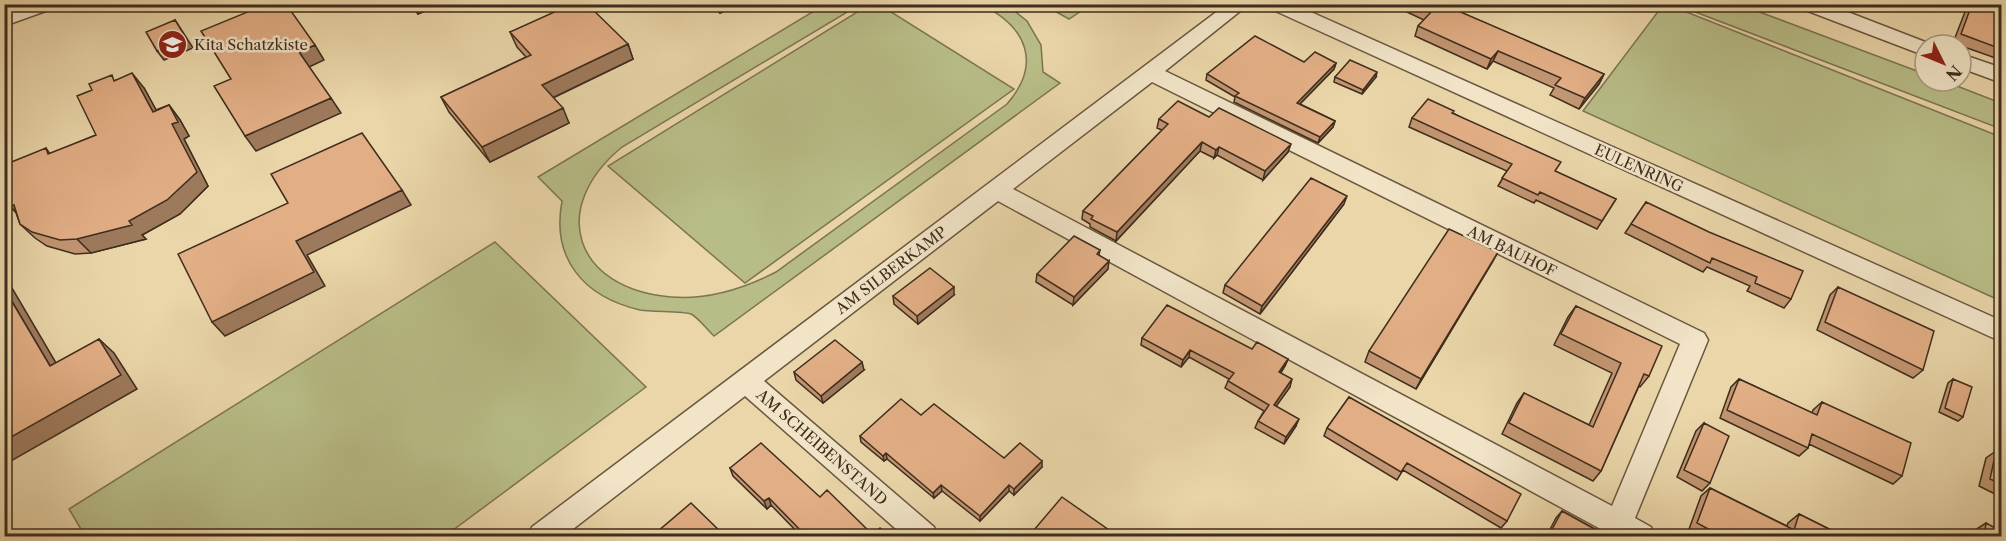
<svg xmlns="http://www.w3.org/2000/svg" width="2006" height="541" viewBox="0 0 2006 541" font-family="'Libre Caslon Text',serif">
  <style>
    .green { fill: #b8bd87; stroke: #7c7552; stroke-width: 1.5 }
    .lines { fill: none; stroke-linecap: round; stroke-linejoin: round }
    .minor-casing { stroke: #6a5740; stroke-width: 3 }
    .minor { fill: #f1e4c7; fill-rule: evenodd }
    .wall { fill: #c29672; stroke: #3f2d1d; stroke-width: 1.5 }
    .shaded-wall { fill: #9e7a5d; stroke: #3f2d1d; stroke-width: 1.5 }
    .building { fill: #e2ae85; stroke: #3f2d1d; stroke-width: 1.5 }
    .labels { text-anchor: middle; dominant-baseline: central; stroke-width: 5; stroke-linejoin: round; paint-order: stroke }
    .poi-label { font-size: 15px; fill: #3f2d1d; stroke: #f1e4c7; text-anchor: start }
    .street-label { font-size: 15px; fill: #3f2d1d; stroke: #f1e4c7 }
  </style>
  <rect width="100%" height="100%" fill="#ead6a9"/>
  <filter id="stains"><feTurbulence type="fractalNoise" baseFrequency=".00333" numOctaves="4"/><feColorMatrix values="0 0 0 0 .2 0 0 0 0 .09 0 0 0 0 .02 0 0 0 .5 -.17"/></filter>
  <radialGradient id="worn" r=".72"><stop offset=".6" stop-color="#630" stop-opacity="0"/><stop offset="1" stop-color="#630" stop-opacity=".3"/></radialGradient>
  <path class="green" d="M870 4 880 5 1014 89 745 283 608 166Z
    M824 5H859L622 147C547 209 575 289 671 297 708 300 743 289 776 272L1007 104C1042 64 1027 27 982 5H1007L1027 21 1041 45 1043 72 1060 83 714 336C707 330 699 318 691 314 684 311 652 312 640 310 584 297 551 259 562 201L538 177Z
    M1044 5H1090L1069 19Z
    M1663 5H1669L2001 137V301L1583 111Z
    M1677 5H1741L1925 74V81H1944L2001 103V129Z
    M495 242 646 387 445 536H85L69 509Z"/>
  <g class="lines">
    <defs>
      <path id="minor" d="M27 4H56L54 8 4 26V13Z
        M1227 4H1249L1165 71 1704 333 1708 340 1635 518 1651 527 1655 536H1614L1608 533 998 201 764 381 934 527 938 536H904L745 396 564 536H528L532 527ZM1152 82 1680 344 1612 506 1013 189Z
        M1267 4H1293L2002 321V342L1269 8Z
        M1798 4H1827L1933 45H1925V55L1918 53 1800 8Z
        M1961 54 2002 68V83L1961 68Z"/>
    </defs>
    <use href="#minor" class="minor-casing"/>
    <use href="#minor" class="minor"/>
  </g>
  <path class="wall" d="M410 4H441L418 14Z
    M711 4H739L720 13Z
    M1390 4H1447L1446 6 1604 74 1599 84 1579 109 1550 95 1554 88 1493 61 1487 69 1415 36 1418 26 1424 20Z
    M1968 4H2001V60L1953 43Z
    M510 32 628 44 633 59 553 98 569 123 490 162 449 112 441 97 526 57 517 47Z
    M1304 62 1336 63 1334 69 1300 104 1335 121 1333 127 1318 143 1234 102 1235 97 1206 80 1207 74Z
    M1335 77H1376L1362 94 1334 82Z
    M116 80 144 88 156 110 169 105 180 120 189 136 184 139 208 186 180 214 142 235 146 239 91 253 75 254 47 246 35 238 20 224 16 213 10 206 11 170 46 148 50 154 96 135Z
    M1453 113 1555 171 1616 199 1597 229 1536 200 1534 203 1498 186 1507 171 1409 127 1412 118Z
    M1209 117 1288 152 1263 180 1217 155 1214 158 1200 151 1116 241 1090 227V224L1082 219 1083 211 1162 130 1157 128 1159 119Z
    M1646 202 1791 299 1784 308 1747 291 1750 286 1707 267 1703 272 1625 233Z
    M1344 204 1260 314 1223 293 1225 285Z
    M1100 250 1099 255 1108 269 1073 305 1036 282 1037 274Z
    M1498 252 1416 389 1365 362 1369 351Z
    M1838 287 1923 370 1913 378 1817 330 1830 295Z
    M954 295 918 324 894 304 893 296Z
    M1576 306 1649 376 1640 387 1639 386 1601 471 1593 481 1502 434 1517 403 1524 393 1589 425 1612 373 1554 345 1568 317Z
    M1142 338 1252 349 1288 359 1285 366 1281 373 1290 387 1276 406 1296 426 1284 444 1255 428 1258 421 1264 411 1225 388 1228 381 1229 379 1189 357 1181 367 1141 345Z
    M864 370 823 403 796 380 794 372Z
    M1739 379 1812 413 1813 410 1822 402 1902 476 1893 484 1809 444 1808 448 1799 456 1720 418 1731 387Z
    M1953 379 1963 417 1958 421 1939 412 1948 383Z
    M2001 392V402L1999 401Z
    M1349 397 1507 521 1501 528 1403 470 1397 480 1324 436 1327 428Z
    M921 415 1004 458 1042 467 1014 495 1009 491 980 521 942 491 934 498 887 459 884 461 861 442 860 436Z
    M1704 423 1710 483 1702 491 1677 477 1696 431Z
    M1996 451 2001 453V497L1979 486 1986 458Z
    M730 468 820 497 873 535 889 537H802L771 505 767 509 733 476Z
    M1710 488 1787 526 1788 523 1799 514 1845 537H1697L1688 532 1701 496Z
    M1562 511 1609 537H1546L1556 518Z
    M1986 523 2001 537H1974L1975 530Z"/>
  <path class="shaded-wall" d="M416 4H441L418 14 414 6Z
    M719 4H739L720 13Z
    M175 20 193 48 164 60 157 51Z
    M628 44 633 59 548 100 542 85Z
    M315 45 324 60 309 67 299 52Z
    M1498 51 1493 61 1487 69 1491 59Z
    M1336 63 1334 69 1295 109 1297 103Z
    M1377 72 1376 77 1362 94 1363 90Z
    M132 73 144 88 165 126 153 112Z
    M1604 74 1599 84 1579 109 1585 98Z
    M331 98 341 113 256 151 245 136Z
    M169 105 180 120 189 136 184 139 208 186 180 214 142 235 146 239 91 253 77 239 129 221 172 124Z
    M563 108 569 123 490 162 482 147Z
    M1335 121 1333 127 1318 143 1320 137Z
    M1202 142 1200 151 1116 241 1117 232Z
    M1291 144 1288 152 1263 180 1265 171Z
    M1219 147 1217 155 1214 158 1216 150Z
    M402 190 411 205 307 255 325 286 225 336 212 322 296 241Z
    M1347 196 1344 204 1260 314 1262 306Z
    M14 205 25 221 10 206Z
    M1498 252 1492 263 1416 389 1421 379Z
    M1109 261 1108 269 1073 305 1074 297Z
    M4 281 12 288 66 380 50 366 4 288Z
    M954 287V295L918 324 917 316Z
    M99 339 114 353 137 389 4 465V441Z
    M1190 350 1189 357 1181 367 1183 360Z
    M1288 359 1285 366 1276 379 1279 372Z
    M862 362 864 370 823 403 821 396Z
    M1292 379 1290 387 1272 412 1274 405Z
    M1299 419 1296 426 1284 444 1286 437Z
    M886 453 887 459 884 461 883 456Z
    M1042 461V467L1014 495V489Z
    M941 485 942 491 934 498 933 493Z
    M1009 485V491L980 521V516Z
    M769 498 771 505 767 509 764 501Z"/>
  <path class="building" d="M267 4H286L315 45 299 52 331 98 245 136 214 86 231 79 201 31Z
    M572 4H587L628 44 542 85 563 108 482 147 441 97 531 55 510 32Z
    M1416 4H1442L1604 74 1585 98 1555 85 1561 78 1498 51 1491 59 1418 26 1432 11Z
    M1972 4H2001V49L1961 34Z
    M175 20 187 39 157 51 146 32Z
    M1255 36 1304 62 1315 52 1336 63 1297 103 1335 121 1320 137 1235 96 1239 93 1207 74Z
    M1350 60 1377 72 1363 90 1335 77Z
    M132 73 153 112 169 105 178 122 172 124 197 172 167 200 129 221 132 225 77 239 60 240 32 232 20 224 14 205 10 206 4 192V172L11 170 9 163 46 148 48 154 96 135 77 96 92 90 89 84 112 75 114 81Z
    M1428 99 1454 111 1452 113 1561 162 1555 171 1616 199 1602 221 1540 192 1538 195 1502 178 1512 164 1412 118Z
    M1178 101 1209 117 1219 108 1291 144 1265 171 1219 147 1216 150 1202 142 1117 232 1091 219 1093 216 1083 211 1168 124 1159 119Z
    M362 133 402 190 296 241 314 272 212 322 178 254 288 203 271 174Z
    M1311 178 1347 196 1262 306 1225 285Z
    M1646 202 1709 232 1803 271 1791 299 1755 283 1757 277 1712 258 1710 263 1631 224Z
    M1449 229 1498 252 1421 379 1369 351Z
    M1074 236 1100 250 1097 254 1109 261 1074 297 1037 274Z
    M930 268 954 287 917 316 893 296Z
    M1838 287 1934 331 1923 370 1825 322Z
    M4 288 50 366 99 339 121 375 4 441Z
    M1167 305 1252 349 1257 342 1288 359 1279 372 1292 379 1274 405 1299 419 1286 437 1258 421 1269 405 1228 381 1234 373 1190 350 1183 360 1142 338Z
    M1576 306 1662 346 1649 376 1644 374 1601 471 1509 423 1524 393 1593 427 1621 363 1561 334Z
    M835 340 862 362 821 396 794 372Z
    M1739 379 1817 415 1822 402 1911 443 1902 476 1812 434 1808 448 1727 410Z
    M1953 379 1972 387 1963 417 1945 408Z
    M1349 397 1521 494 1507 521 1407 463 1401 472 1327 428Z
    M901 399 921 415 934 404 1004 458 1020 443 1042 461 1014 489 1009 485 980 516 941 485 933 493 886 453 883 456 860 436Z
    M1704 423 1729 436 1710 483 1684 470Z
    M761 443 820 497 827 490 873 535 880 528 889 537H807L769 498 764 501 730 468Z
    M1996 451 2001 453V484L1990 479Z
    M1710 488 1794 530 1799 514 1845 537H1723L1697 523Z
    M1062 497 1119 537H1028Z
    M691 503 726 537H651Z
    M1562 511 1609 537H1551L1549 535Z
    M1986 523 2001 531V537H1984Z"/>
  <defs>
    <symbol id="school-disc" viewBox="-11 -11 22 22"><circle r="9.5" fill="#8f2418" stroke="#f1e4c7"/><path d="M0-5L7-2L0 1L-7-2ZM-4 1L0 2.5L4 1V4Q0 6-4 4Z" fill="#fff"/></symbol>
  </defs>
  <g fill-rule="evenodd">
    <use href="#school-disc" x="156" y="28" width="33" height="33"/>
  </g>
  <g class="labels">
    <g class="poi-label">
      <text x="194" y="44">Kita Schatzkiste</text>
    </g>
    <g class="street-label">
      <text transform="translate(1639 168) rotate(24)">EULENRING</text>
      <text transform="translate(1512 251) rotate(26)">AM BAUHOF</text>
      <text transform="translate(891 270) rotate(-37)">AM SILBERKAMP</text>
      <text transform="translate(822 447) rotate(41)">AM SCHEIBENSTAND</text>
    </g>
  </g>
  <rect width="2006" height="541" fill="none" stroke="#ead6a9" stroke-width="24"/>
  <rect x="6" y="6" width="1994" height="529" fill="none" stroke="#3f2d1d" stroke-width="3"/>
  <rect x="12" y="12" width="1982" height="517" fill="none" stroke="#3f2d1d" stroke-width="1.5"/>
  <g transform="translate(1943 63) rotate(133)"><circle r="28" fill="#f1e4c7" stroke="#aa9b83" stroke-width="1.5"/>
  <path d="M0-4.5L10 22L0 15L-10 22Z" fill="#8f2418"/>
  <text y="-9" font-size="16" font-weight="bold" text-anchor="middle" fill="#3f2d1d">N</text>
  </g>
  <rect width="100%" height="100%" filter="url(#stains)"/>
  <rect width="100%" height="100%" fill="url(#worn)"/>
</svg>
